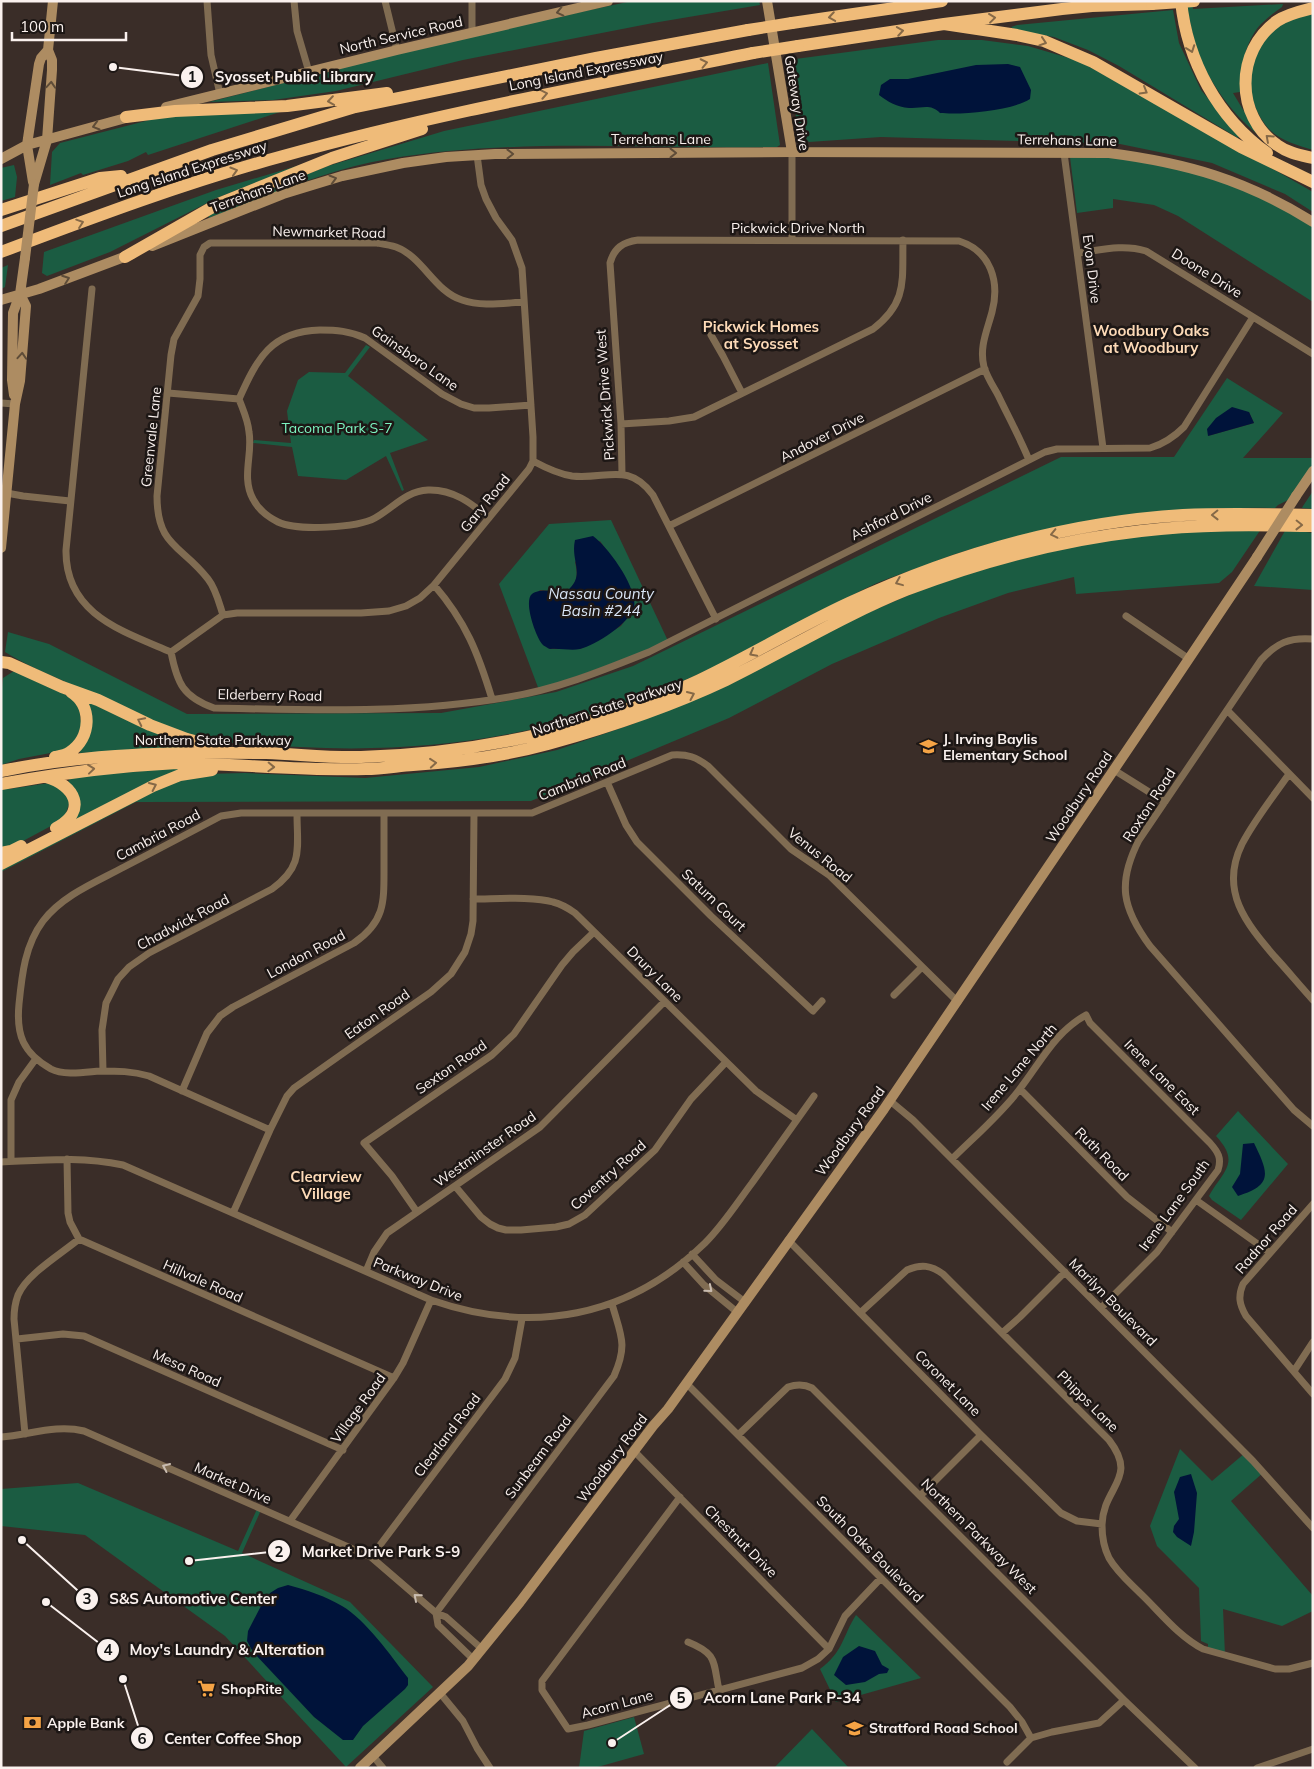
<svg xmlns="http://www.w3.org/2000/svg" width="1314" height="1769" viewBox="0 0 1314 1769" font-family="Mulish,sans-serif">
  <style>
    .green { fill: #1b5c42; fill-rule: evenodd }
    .water { fill: #00133a }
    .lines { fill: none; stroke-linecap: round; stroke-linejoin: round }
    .street { stroke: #806c52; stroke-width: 7 }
    .secondary { stroke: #ad8c62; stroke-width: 10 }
    .highway { stroke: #efbb79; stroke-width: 12 }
    .secondary-bridge { stroke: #ad8c62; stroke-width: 10 }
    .highway-bridge { stroke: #efbb79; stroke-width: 12 }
    .oneway { stroke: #5e4c38 }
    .oneway2 { stroke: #866947 }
    .oneway3 { stroke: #c9bcb0 }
    .labels { text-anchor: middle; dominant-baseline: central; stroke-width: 5; stroke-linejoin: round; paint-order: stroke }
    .street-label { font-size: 14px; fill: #faf1ee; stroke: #1d1715 }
    .park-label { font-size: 14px; fill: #7df5c1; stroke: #1d1715 }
    .poi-label { font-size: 14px; font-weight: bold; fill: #faf1ee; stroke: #1d1715; text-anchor: start }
    .neighbourhood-label { font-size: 15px; font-weight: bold; fill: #fddab7; stroke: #1d1715 }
    .water-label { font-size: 15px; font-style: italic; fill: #d9e5f6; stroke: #1d1715 }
    .leader { fill: none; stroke: #faf1ee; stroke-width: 2 }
    .callout-dot { fill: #faf1ee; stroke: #1d1715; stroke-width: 2 }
    .mark-label { font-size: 15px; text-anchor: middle; font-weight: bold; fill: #111 }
    .callout-label { font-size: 15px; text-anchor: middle; font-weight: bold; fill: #faf1ee; stroke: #1d1715; stroke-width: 5; stroke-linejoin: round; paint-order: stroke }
  </style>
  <rect width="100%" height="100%" fill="#3a2d28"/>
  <path class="green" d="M632 1H759L760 5 653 23 463 60 336 91 273 100 209 102 459 38Z
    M1186 1H1192L1193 9 1283 4 1282 7C1275 12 1267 18 1261 24 1245 41 1241 67 1241 90L1240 92 1233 93 1254 128 1269 142C1239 124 1209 84 1197 50 1192 34 1189 17 1186 1Z
    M1173 10 1179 43 1201 90 1239 136 1238 138 1119 66 1088 50 1054 37 1015 30 1011 27 1017 25Z
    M1313 11V150C1297 145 1280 141 1268 128 1242 98 1245 50 1277 25 1286 18 1302 15 1313 11Z
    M938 40H982L1028 46 1079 61 1224 141 1313 192V212L1285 194 1212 163 1120 144 881 137 809 142 798 132 788 60Z
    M768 63 780 145 777 147C648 150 517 137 388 159 327 169 268 196 209 218L208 214 328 166 444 131Z
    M280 112 148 155 146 152 128 161 83 175 81 173 50 185 52 152 60 143 173 114Z
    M1108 156 1198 173 1254 193 1313 226V302L1178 216 1154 205 1113 199V208L1077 213 1070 157Z
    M14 165 17 177 15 197 1 201V168Z
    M300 165 219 197 110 252 47 276 42 273 44 252 216 190Z
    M8 265 5 287 1 289V268Z
    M366 345 370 347 348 376 428 440 390 453 404 490 402 491 386 456 346 480 298 476 292 447 253 443 254 440 291 443 287 411 298 380 309 372 345 373Z
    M1227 378 1283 413 1243 458H1313V471L1296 496 1278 505 1275 508C1170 506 1065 520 965 551 950 555 935 562 921 567 906 572 891 577 877 583 822 609 771 641 716 666 583 729 448 755 300 747 262 746 225 745 188 734 149 723 113 704 77 687 53 676 27 666 5 652L8 632 49 644 187 714 441 713 556 692 633 666 1061 457H1174ZM1249 412 1254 423 1208 436Z
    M1313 491V509L1302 508 1303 506Z
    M611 520 669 643 539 690 499 584 549 524ZM600 541 623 573 634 608 621 626 590 644 580 649H550C536 634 533 626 529 605L540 590 566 592C578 583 578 575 575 562Z
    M1261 529 1232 572 1219 583 1076 594 1074 577 1008 593 939 618 832 664 729 718 531 801 136 802 1 872V868L174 780 204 774 245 773 365 778 479 767 557 750 633 724 834 627 933 585 1018 559 1096 542 1189 530Z
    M1286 529 1313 533V590L1254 586Z
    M14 671H21L79 702 82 733 71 746 61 751 19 759 1 765V696L3 678Z
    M85 700 194 747 80 753 79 747Z
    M167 769H183L67 825 75 814 68 783 70 777Z
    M49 783 58 785 70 801 64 819 10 848H1V789H9Z
    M1238 1111 1288 1164 1241 1220 1212 1200 1209 1196C1223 1171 1241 1163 1216 1136Z
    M1180 1449 1212 1481 1245 1453 1264 1472 1231 1501 1313 1596V1611L1282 1626 1223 1609 1225 1655 1208 1651V1644L1201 1641 1199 1588 1157 1546 1150 1526Z
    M78 1483 238 1551 257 1509 261 1510 242 1553 350 1602 433 1687 346 1767 225 1636 85 1535 1 1526V1489Z
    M856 1615 921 1678 836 1702 820 1669C844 1651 842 1637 856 1615Z
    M634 1717 644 1754 594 1768H579L584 1731Z
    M812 1729 849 1768H774Z"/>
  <path class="water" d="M1008 64 1020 67 1031 90 1030 99C1011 111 962 115 940 113 930 103 921 109 909 108 897 107 888 102 879 95L881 85 890 79H908L976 65Z
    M1232 407 1249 412 1254 423 1208 436 1207 429 1216 418Z
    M593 536C608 547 638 588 634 607 630 623 596 645 580 649 571 651 560 648 550 649 549 649 543 645 543 645 536 638 523 601 532 594 538 588 557 592 566 592 587 575 570 562 575 540Z
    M1254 1143C1268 1172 1274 1185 1238 1196L1232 1187 1240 1174 1243 1144Z
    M1191 1474 1197 1493 1194 1532 1191 1546 1177 1537 1173 1532 1174 1526 1179 1519 1174 1492 1180 1477Z
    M288 1585C307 1590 325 1596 342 1606 366 1620 391 1656 408 1678V1685L405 1689 363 1726 353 1740H343L314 1717 253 1652 247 1641 248 1631 262 1604 270 1593 278 1588Z
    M859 1646 875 1651 882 1665 889 1669 887 1673 879 1674 865 1682 846 1685 834 1675 843 1657Z"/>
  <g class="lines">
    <path class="street" d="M207 1 211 55 220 94
      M294 1 297 31 309 72
      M385 1 397 50
      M472 1V32
      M1064 153 1103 448
      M792 240V152
      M1078 253C1101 250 1123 244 1146 251L1313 354
      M92 289 66 550C65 614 122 631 171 652 177 683 183 697 214 708 312 710 412 714 509 697 558 689 604 670 649 652L1045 452 1057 449 1150 448C1164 444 1174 437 1184 427L1253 317
      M711 335 723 356 742 393
      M168 393 239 399C257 359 271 331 320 330 336 330 350 331 365 338L442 394 461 404 474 408H489L531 405
      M239 399C243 410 248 420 249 432 253 454 241 477 253 499 258 509 268 517 278 522 297 531 357 528 375 518 393 508 406 491 428 490 453 489 471 503 489 518
      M1 403 15 404
      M621 424 669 421 694 417 873 329C908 302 902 280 903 240
      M533 461C546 468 558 474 572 476 606 480 628 461 653 495L716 619
      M622 474 621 424 610 263C614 248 623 242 638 240L959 241C991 251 1000 282 992 312 987 331 979 347 984 367 987 377 993 386 998 395 1008 416 1020 438 1029 460
      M1 492 23 496 70 501
      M669 526 985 369
      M434 585C466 622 478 653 492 699
      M223 615C219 603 216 589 208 579 182 545 157 547 157 496L171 355 174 339 198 296 200 279V255L204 247 210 243H377C383 244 390 245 396 247 423 257 434 291 462 300 482 307 504 303 524 302
      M1126 616 1189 659
      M1313 639C1289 637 1277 643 1261 660L1139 840C1117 883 1122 908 1150 946L1294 1110 1313 1126
      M171 652 223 615 237 613H361L389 611 406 606 420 598 434 585 529 469 533 461V437L522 268 512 240 496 218 486 199 481 185 477 155
      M1228 711 1313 798
      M1114 770 1165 802
      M1289 774C1273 797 1255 819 1242 844 1219 891 1246 923 1275 957 1288 971 1300 986 1313 1000
      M607 782 626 825 637 842 711 916 813 1011 822 1001
      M473 899C495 899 534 896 553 902 561 904 568 908 575 913L756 1091 797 1120
      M894 995 922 967
      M103 1071 102 1030 106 1003 118 979 129 967 149 953 272 889C304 866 297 848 297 813
      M1020 1089 1127 1197 1172 1232
      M182 1091 207 1033 220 1016 233 1007 354 943C385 922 384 902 384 868 384 850 384 831 384 813
      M889 1100 913 1120 1253 1461 1313 1528
      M270 1130 149 1076C132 1071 117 1071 100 1071 86 1072 64 1076 51 1069 23 1053 16 1035 19 1004 22 974 25 945 43 921 63 895 96 882 124 867 157 850 189 833 221 816L241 813H532L672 755C688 754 696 757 708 766L791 849 829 875 958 1002
      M67 1159 68 1213 70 1222 79 1239 394 1378
      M952 1159C974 1137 1000 1115 1019 1090 1041 1062 1054 1033 1086 1015L1090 1023 1210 1143C1218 1152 1222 1158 1218 1170L1157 1252 1101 1308
      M11 1161V1100L19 1082 35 1060
      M1 1162C44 1160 80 1156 123 1165L431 1300C532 1335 628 1318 705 1243 723 1225 737 1203 752 1183 773 1154 793 1125 814 1096
      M455 1186 481 1217 490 1224 498 1228 506 1230H521L556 1227 569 1224 585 1215 655 1150 691 1099 726 1062
      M1196 1200 1269 1252
      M1313 1204 1243 1284C1238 1296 1239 1304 1246 1316L1313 1394
      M417 1212 392 1176 364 1143 492 1055 514 1034 562 965 573 952 594 932
      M233 1213 270 1130 287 1096 294 1088 342 1054 431 992 451 974 465 952 471 934 473 921 474 813
      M788 1240 981 1435 1061 1513 1077 1521 1102 1524
      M692 1254 716 1280 745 1302
      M683 1262 704 1285 737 1312
      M366 1271 374 1252 387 1233 540 1127 664 1002
      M860 1313 907 1270C921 1264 931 1265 943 1274L1109 1440C1139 1479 1103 1486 1102 1525 1102 1536 1104 1548 1109 1558 1117 1572 1129 1582 1140 1593 1160 1612 1178 1636 1203 1649L1275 1669H1289L1313 1663
      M1002 1333 1020 1317 1065 1272
      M17 1339 63 1334 84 1336 343 1450
      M1294 1371 1313 1342
      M686 1383 1010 1707 1022 1722 1031 1738
      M25 1434 14 1319C14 1311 15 1303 18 1295 27 1274 61 1254 79 1239
      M738 1435 788 1387C797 1384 804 1384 812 1388L1124 1700 1195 1768
      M1 1437C29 1435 56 1424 84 1431L371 1557 436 1613 446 1617 482 1649
      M634 1451 829 1649
      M921 1495 981 1435
      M680 1497 542 1681V1690L568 1729 588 1725 802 1668 818 1659 829 1649 845 1616 881 1578
      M290 1521 394 1378 403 1363 431 1300
      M371 1557 505 1379 515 1358 522 1319
      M688 1642C718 1654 713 1662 719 1690
      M473 1659 438 1625 436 1613 614 1376C628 1344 621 1336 612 1304
      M440 1693 463 1721 477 1748 490 1768
      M373 1756 383 1768
      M1007 1762 1031 1738 1052 1732 1099 1723 1124 1700
      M1257 1768 1313 1749"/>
    <path class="secondary" d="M767 1 792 152
      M166 107 397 50 608 1
      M1 159 27 145 133 116
      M33 182 27 145 39 64 41 58 48 50
      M34 184 47 140 52 70V60L48 50 53 1
      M152 246 283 194 342 176 403 163 446 157 495 154 792 152 1109 153C1187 163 1246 180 1313 222
      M1 300 39 289 132 254
      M14 395 12 380 13 313 20 294 25 258
      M1296 496 1313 471
      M1 548 15 404 20 381 26 306 20 294
      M360 1768 468 1666 520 1602 653 1426 668 1409 884 1109 1174 681 1257 557"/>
    <path class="highway" d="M1181 1C1187 61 1218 118 1267 153
      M1313 8C1301 11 1287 14 1277 21 1235 51 1235 116 1277 145 1288 153 1300 155 1313 158
      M792 23 942 1
      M944 24 1017 35 1044 41 1093 62 1241 147 1313 182
      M798 46 944 24 1062 9 1092 6 1152 4
      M126 117 175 111 287 106 387 93
      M1 210 100 178 121 176
      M1 226 212 150 355 107 596 58 748 30
      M1 252C94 217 187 182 283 156 437 113 595 85 753 53
      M125 257 218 204 332 158 422 129
      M1 662 9 663 62 687 98 700 150 725 187 739 224 749
      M55 757C60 756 66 755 70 752 91 738 93 706 71 692
      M1 771C88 753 177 752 266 753 297 754 329 758 361 757 420 755 479 748 536 735 589 723 642 706 691 684 745 659 795 628 849 603 953 555 1068 522 1183 515 1226 513 1270 514 1313 515
      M46 777C75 785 88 811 56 828
      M1 784C60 773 118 766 177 763 240 764 303 771 366 769 382 769 398 766 413 765 459 762 504 756 548 744 609 727 669 707 726 680 787 650 844 615 906 590 982 561 1061 540 1141 531 1198 524 1255 525 1313 526
      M1 853 11 851 21 846
      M1 864 153 786 180 775 212 770"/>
    <path class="secondary-bridge" d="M25 258 34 184
      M1257 557 1296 496"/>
    <path class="highway-bridge" d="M1152 4 1194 1
      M748 30 792 23
      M753 53 798 46"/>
  </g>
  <defs><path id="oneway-chevron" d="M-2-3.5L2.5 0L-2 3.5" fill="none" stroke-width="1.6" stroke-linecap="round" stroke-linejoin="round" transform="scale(1.25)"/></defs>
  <g class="oneway">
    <use href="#oneway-chevron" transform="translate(560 12) rotate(167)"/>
    <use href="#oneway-chevron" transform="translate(51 85) rotate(-86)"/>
    <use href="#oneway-chevron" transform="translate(96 126) rotate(164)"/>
    <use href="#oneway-chevron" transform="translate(673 153)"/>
    <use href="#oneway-chevron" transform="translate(510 154)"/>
    <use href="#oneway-chevron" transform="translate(333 179) rotate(-16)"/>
    <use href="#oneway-chevron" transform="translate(66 279) rotate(-20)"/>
    <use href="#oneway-chevron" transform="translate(22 356) rotate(-86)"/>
  </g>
  <g class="oneway2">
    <use href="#oneway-chevron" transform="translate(832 17) rotate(171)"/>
    <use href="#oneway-chevron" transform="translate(992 18) rotate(-7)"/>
    <use href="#oneway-chevron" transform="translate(900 31) rotate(-9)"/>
    <use href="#oneway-chevron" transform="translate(1043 42) rotate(18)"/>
    <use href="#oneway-chevron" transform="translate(1191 49) rotate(70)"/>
    <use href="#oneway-chevron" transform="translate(704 63) rotate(-12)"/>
    <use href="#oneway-chevron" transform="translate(1144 91) rotate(30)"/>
    <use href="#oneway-chevron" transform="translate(544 94) rotate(-11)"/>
    <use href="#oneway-chevron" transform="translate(331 101) rotate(172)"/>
    <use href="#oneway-chevron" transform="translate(1269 138) rotate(-138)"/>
    <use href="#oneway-chevron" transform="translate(234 171) rotate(-17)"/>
    <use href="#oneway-chevron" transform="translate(80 223) rotate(-19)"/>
    <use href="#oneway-chevron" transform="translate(1215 515) rotate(179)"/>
    <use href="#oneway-chevron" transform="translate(1299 525) rotate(1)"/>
    <use href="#oneway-chevron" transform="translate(1054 534) rotate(167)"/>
    <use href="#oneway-chevron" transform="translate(899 582) rotate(158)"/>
    <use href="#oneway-chevron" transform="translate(753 653) rotate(152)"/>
    <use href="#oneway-chevron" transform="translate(691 695) rotate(-24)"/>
    <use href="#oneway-chevron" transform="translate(141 721) rotate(-154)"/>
    <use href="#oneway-chevron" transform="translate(433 763) rotate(-5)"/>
    <use href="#oneway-chevron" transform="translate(271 767) rotate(2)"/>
    <use href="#oneway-chevron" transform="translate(91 769) rotate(-6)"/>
    <use href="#oneway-chevron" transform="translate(153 786) rotate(-25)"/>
  </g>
  <g class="oneway3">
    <use href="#oneway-chevron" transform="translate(709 1289) rotate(40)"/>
    <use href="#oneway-chevron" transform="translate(166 1467) rotate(-156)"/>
    <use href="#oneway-chevron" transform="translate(417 1597) rotate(-139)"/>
  </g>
  <defs>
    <symbol id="school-bare" viewBox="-9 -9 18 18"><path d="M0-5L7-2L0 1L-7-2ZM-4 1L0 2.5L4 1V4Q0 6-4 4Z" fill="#f4a345" stroke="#1d1715" stroke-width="2.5" paint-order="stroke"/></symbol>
    <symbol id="supermarket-bare" viewBox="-9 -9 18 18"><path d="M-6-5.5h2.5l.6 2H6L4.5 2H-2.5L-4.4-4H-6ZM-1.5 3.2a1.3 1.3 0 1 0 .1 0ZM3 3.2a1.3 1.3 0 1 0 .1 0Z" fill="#f4a345" stroke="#1d1715" stroke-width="2.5" paint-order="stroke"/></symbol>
    <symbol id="bank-bare" viewBox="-9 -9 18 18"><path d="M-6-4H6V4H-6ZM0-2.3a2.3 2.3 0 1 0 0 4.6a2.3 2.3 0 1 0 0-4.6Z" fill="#f4a345" stroke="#1d1715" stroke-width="2.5" paint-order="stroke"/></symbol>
  </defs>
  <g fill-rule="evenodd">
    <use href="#school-bare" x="916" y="734" width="25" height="25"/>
    <use href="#supermarket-bare" x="194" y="1676" width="25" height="25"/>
    <use href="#bank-bare" x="20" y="1710" width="25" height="25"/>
    <use href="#school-bare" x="842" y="1716" width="25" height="25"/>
  </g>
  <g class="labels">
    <g class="street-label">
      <text transform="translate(401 35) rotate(-13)">North Service Road</text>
      <text transform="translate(586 71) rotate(-11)">Long Island Expressway</text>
      <text transform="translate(797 103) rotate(81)">Gateway Drive</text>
      <text x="661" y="139">Terrehans Lane</text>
      <text transform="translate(1067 140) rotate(1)">Terrehans Lane</text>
      <text transform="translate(192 169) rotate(-18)">Long Island Expressway</text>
      <text transform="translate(258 191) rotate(-20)">Terrehans Lane</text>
      <text x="798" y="228">Pickwick Drive North</text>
      <text transform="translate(329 232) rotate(1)">Newmarket Road</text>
      <text transform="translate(1092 269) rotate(83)">Evon Drive</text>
      <text transform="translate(1207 273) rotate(32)">Doone Drive</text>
      <text transform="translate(415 358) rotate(35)">Gainsboro Lane</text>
      <text transform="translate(605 395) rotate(-94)">Pickwick Drive West</text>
      <text transform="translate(151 437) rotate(-84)">Greenvale Lane</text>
      <text transform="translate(822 437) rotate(-27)">Andover Drive</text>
      <text transform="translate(485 503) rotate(-51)">Gary Road</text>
      <text transform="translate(891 516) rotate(-27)">Ashford Drive</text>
      <text transform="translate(270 695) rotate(1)">Elderberry Road</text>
      <text transform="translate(607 707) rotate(-18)">Northern State Parkway</text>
      <text x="213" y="740">Northern State Parkway</text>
      <text transform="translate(582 779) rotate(-22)">Cambria Road</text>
      <text transform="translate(1079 797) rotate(-56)">Woodbury Road</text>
      <text transform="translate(1149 805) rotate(-57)">Roxton Road</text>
      <text transform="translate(158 835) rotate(-28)">Cambria Road</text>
      <text transform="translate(820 855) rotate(39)">Venus Road</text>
      <text transform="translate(714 900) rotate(44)">Saturn Court</text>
      <text transform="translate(183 922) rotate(-28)">Chadwick Road</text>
      <text transform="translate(306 954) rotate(-28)">London Road</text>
      <text transform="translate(655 974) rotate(45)">Drury Lane</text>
      <text transform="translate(377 1014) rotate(-35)">Eaton Road</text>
      <text transform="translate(451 1067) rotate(-35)">Sexton Road</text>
      <text transform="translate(1019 1067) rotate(-50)">Irene Lane North</text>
      <text transform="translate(1162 1077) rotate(45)">Irene Lane East</text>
      <text transform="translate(850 1131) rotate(-54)">Woodbury Road</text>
      <text transform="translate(485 1149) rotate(-35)">Westminster Road</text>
      <text transform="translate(1102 1154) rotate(45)">Ruth Road</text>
      <text transform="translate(608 1175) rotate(-42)">Coventry Road</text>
      <text transform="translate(1174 1205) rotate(-54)">Irene Lane South</text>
      <text transform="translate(1266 1239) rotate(-49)">Radnor Road</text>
      <text transform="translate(418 1279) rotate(22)">Parkway Drive</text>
      <text transform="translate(203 1281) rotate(24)">Hillvale Road</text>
      <text transform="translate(1113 1302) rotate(45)">Marilyn Boulevard</text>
      <text transform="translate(187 1368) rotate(24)">Mesa Road</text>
      <text transform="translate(948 1383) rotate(45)">Coronet Lane</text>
      <text transform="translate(1088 1401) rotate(45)">Phipps Lane</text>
      <text transform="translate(358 1408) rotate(-54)">Village Road</text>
      <text transform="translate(447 1435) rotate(-53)">Clearland Road</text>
      <text transform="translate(538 1457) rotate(-53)">Sunbeam Road</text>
      <text transform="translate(612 1458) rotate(-53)">Woodbury Road</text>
      <text transform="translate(233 1483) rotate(24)">Market Drive</text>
      <text transform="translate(979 1536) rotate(45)">Northern Parkway West</text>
      <text transform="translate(741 1541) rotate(45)">Chestnut Drive</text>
      <text transform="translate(870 1549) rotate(45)">South Oaks Boulevard</text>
      <text transform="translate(617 1704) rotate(-15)">Acorn Lane</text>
    </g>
    <g class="park-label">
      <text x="337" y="428">Tacoma Park S-7</text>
    </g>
    <g class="poi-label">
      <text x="943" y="739">J. Irving Baylis<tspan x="943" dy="16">Elementary School</tspan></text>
      <text x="221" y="1689">ShopRite</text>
      <text x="47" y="1723">Apple Bank</text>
      <text x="869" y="1728">Stratford Road School</text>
    </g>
    <g class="neighbourhood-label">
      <text x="761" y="326">Pickwick Homes<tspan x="761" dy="17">at Syosset</tspan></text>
      <text x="1151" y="330">Woodbury Oaks<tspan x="1151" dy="17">at Woodbury</tspan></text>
      <text x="326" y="1176">Clearview<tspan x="326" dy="17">Village</tspan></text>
    </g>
    <g class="water-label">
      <text x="601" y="593">Nassau County<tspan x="601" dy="17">Basin #244</tspan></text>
    </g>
  </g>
  <path class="leader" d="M113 67L192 77M189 1561L279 1551M22 1540L87 1599M46 1602L108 1650M612 1743L681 1698M123 1679L142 1738"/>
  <g class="callout-dot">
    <circle cx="113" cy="67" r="5"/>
    <circle cx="189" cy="1561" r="5"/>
    <circle cx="22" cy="1540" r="5"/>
    <circle cx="46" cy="1602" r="5"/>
    <circle cx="612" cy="1743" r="5"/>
    <circle cx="123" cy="1679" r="5"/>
    <circle cx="192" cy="77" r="12"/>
    <circle cx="279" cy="1551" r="12"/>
    <circle cx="87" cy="1599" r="12"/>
    <circle cx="108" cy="1650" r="12"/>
    <circle cx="681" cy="1698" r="12"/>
    <circle cx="142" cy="1738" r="12"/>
  </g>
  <g class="mark-label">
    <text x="192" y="82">1</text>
    <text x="279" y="1557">2</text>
    <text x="87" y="1604">3</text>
    <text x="108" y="1655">4</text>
    <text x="681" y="1703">5</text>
    <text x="142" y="1744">6</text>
  </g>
  <g class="callout-label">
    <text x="294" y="82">Syosset Public Library</text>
    <text x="381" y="1557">Market Drive Park S-9</text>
    <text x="193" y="1604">S&amp;S Automotive Center</text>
    <text x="227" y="1655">Moy's Laundry &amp; Alteration</text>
    <text x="782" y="1703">Acorn Lane Park P-34</text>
    <text x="233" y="1744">Center Coffee Shop</text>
  </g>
  <rect width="1314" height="1769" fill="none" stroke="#faf1ee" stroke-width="5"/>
  <path d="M12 32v8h114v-8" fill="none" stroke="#faf1ee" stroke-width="2.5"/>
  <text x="20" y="32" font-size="15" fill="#faf1ee" stroke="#1d1715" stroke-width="4" paint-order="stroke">100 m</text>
</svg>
